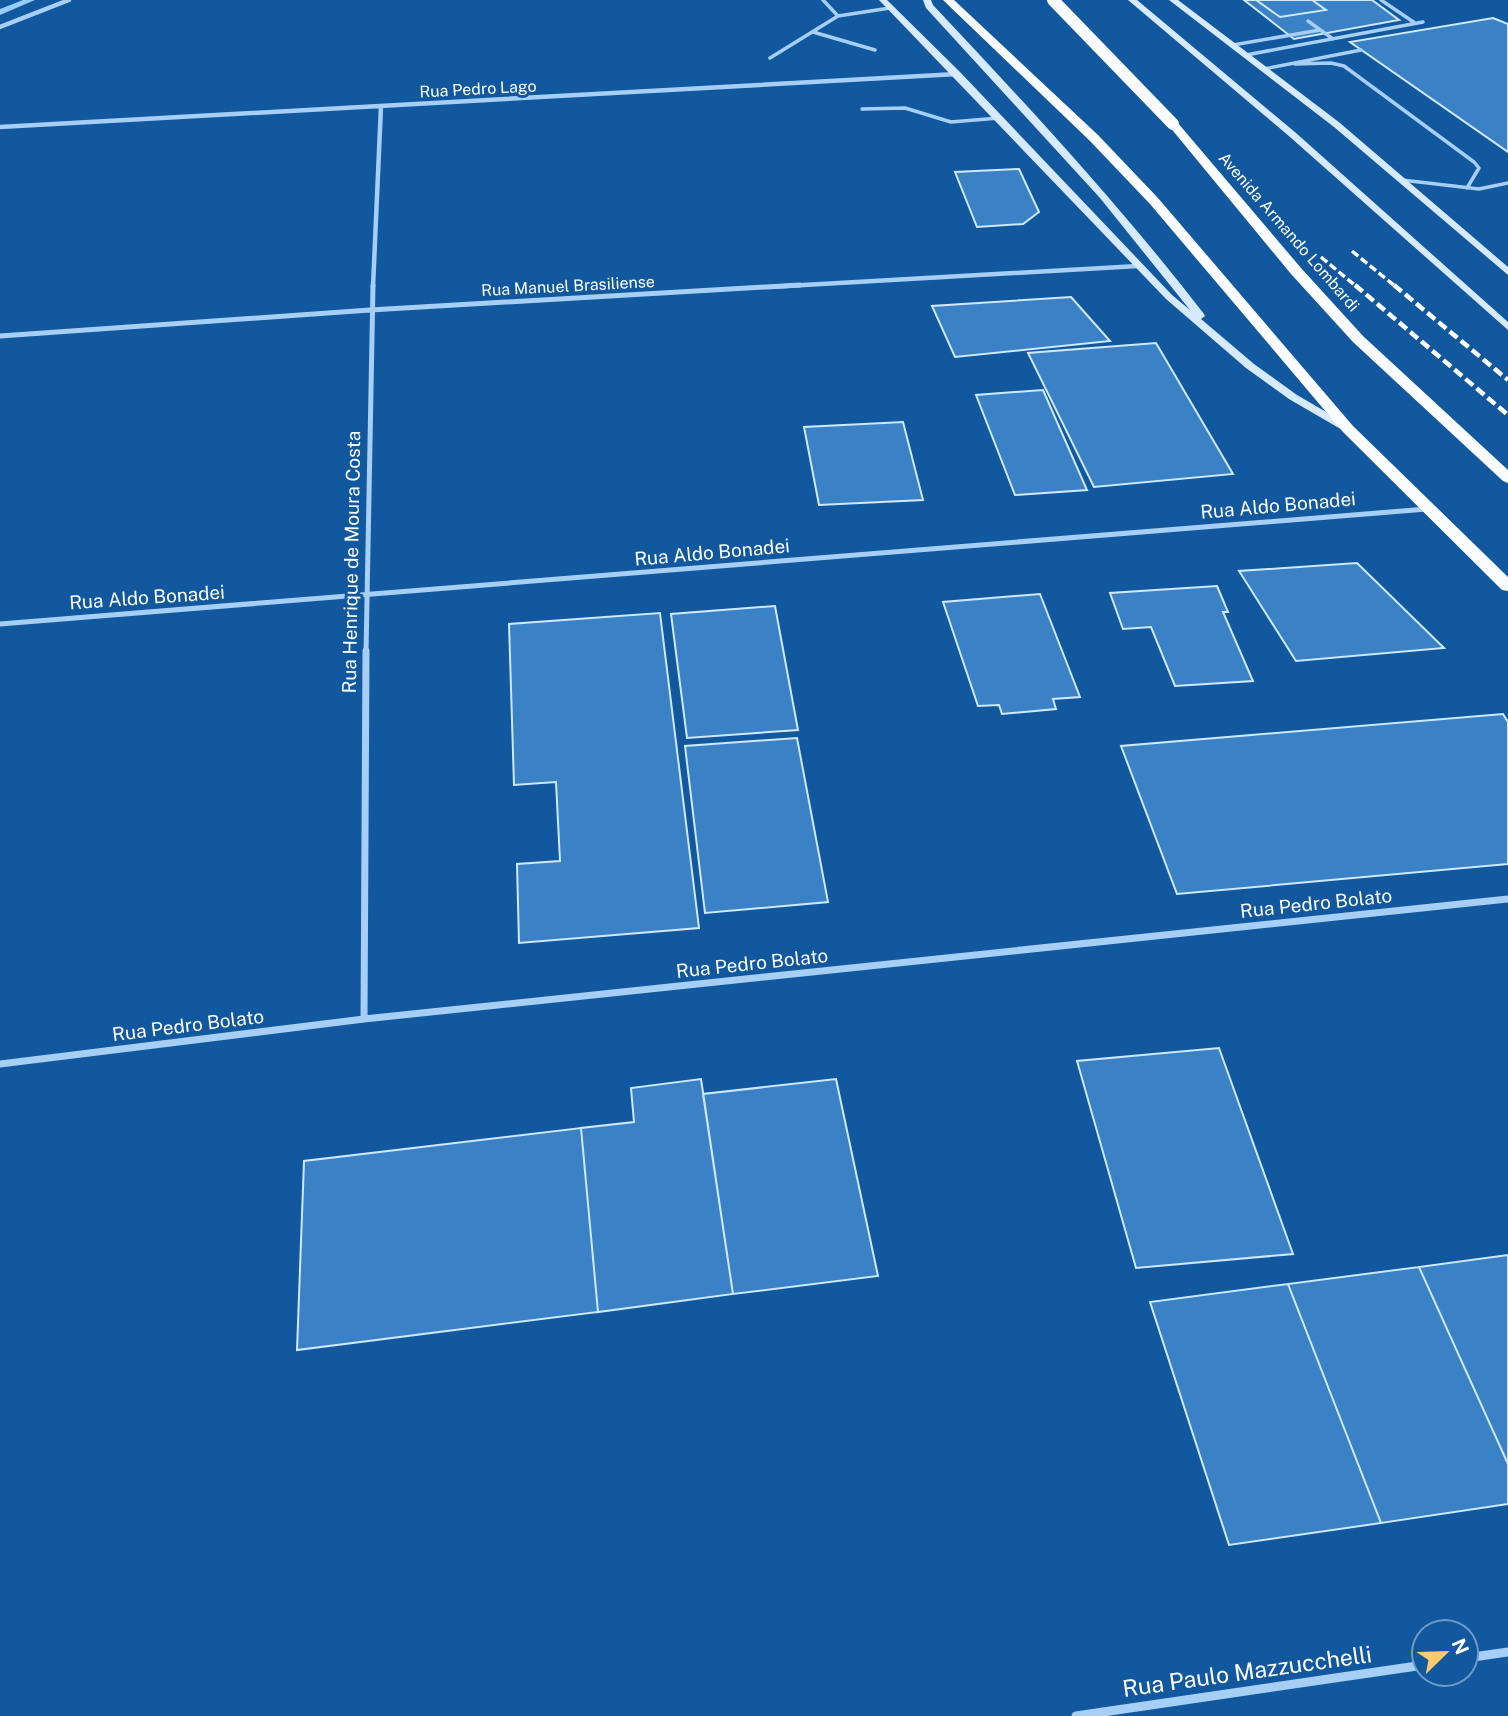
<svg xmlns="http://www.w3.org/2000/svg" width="1508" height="1716" viewBox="0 0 1508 1716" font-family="'Public Sans',sans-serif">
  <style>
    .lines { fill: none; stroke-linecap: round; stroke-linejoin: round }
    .stream { fill: #98cbf8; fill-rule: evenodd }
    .building { fill: #3a81c5; stroke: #cfe8fe; stroke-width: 2 }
    .service { stroke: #a7cff5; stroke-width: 3.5 }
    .minor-far3 { stroke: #a7cff5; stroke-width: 4.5 }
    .minor-far2 { stroke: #a7cff5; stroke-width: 5 }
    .minor-far1 { stroke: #a7cff5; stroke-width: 7 }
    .minor { stroke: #a7cff5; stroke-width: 9 }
    .secondary { fill: #d7eafd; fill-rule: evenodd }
    .trunk { fill: #fafcff; fill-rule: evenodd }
    .rail-far1 { stroke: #fff; stroke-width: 3.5; stroke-dasharray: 8 3.5; stroke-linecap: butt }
    .rail { stroke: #fff; stroke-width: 4.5; stroke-dasharray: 10 4.5; stroke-linecap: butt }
    .trunk-bridge { stroke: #fafcff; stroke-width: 12 }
    .labels { text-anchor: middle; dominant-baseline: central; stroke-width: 6; stroke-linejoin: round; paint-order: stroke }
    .far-street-label { font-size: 16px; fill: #fff; stroke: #11589e }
    .street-label { font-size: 19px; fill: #fff; stroke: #11589e }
    .near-street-label { font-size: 23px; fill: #fff; stroke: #11589e }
  </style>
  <rect width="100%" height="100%" fill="#11589e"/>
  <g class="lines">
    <path class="stream" d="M23 0H35L0 15V9Z"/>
  </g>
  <path class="building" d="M1244 0H1372L1399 20 1294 39Z
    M1256 0H1312L1326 10 1280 17Z
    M1493 18 1508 24V152L1350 42Z
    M1019 169 1039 212 1023 224 977 227 955 172Z
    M1071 297 1110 341 955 357 932 306Z
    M1156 343 1233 474 1094 487 1028 353Z
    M1043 390 1087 490 1015 495 976 395Z
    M903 422 923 500 819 505 804 427Z
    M1357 563 1444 648 1296 661 1239 571Z
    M1217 586 1228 612H1223L1253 681 1175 686 1151 627 1123 629 1110 593Z
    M1040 594 1080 697 1053 699 1056 709 1002 714 999 705 978 706 943 602Z
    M775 606 798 730 687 738 671 614Z
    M660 613 699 928 519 943 517 864 560 861 556 782 514 785 509 624Z
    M1503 714 1508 722V864L1177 894 1121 746Z
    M797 738 828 902 705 913 685 746Z
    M1219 1048 1293 1254 1136 1268 1077 1061Z
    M701 1079 733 1294 598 1312 581 1128 634 1122 631 1088Z
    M836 1079 878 1276 733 1294 703 1094Z
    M581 1128 598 1312 297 1350 304 1161Z
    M1508 1255V1464L1419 1267Z
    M1419 1267 1508 1464V1504L1381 1523 1288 1284Z
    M1288 1284 1381 1523 1229 1545 1150 1302Z"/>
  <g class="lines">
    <path class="service" d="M823 0 838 16
      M1381 0 1415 23
      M1308 21 1333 39
      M813 32 875 50
      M1233 45 1320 30
      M1246 55 1423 22
      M770 58 838 16 890 8
      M1295 64 1331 63 1344 66 1474 162 1479 168 1467 188
      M1264 69 1361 50
      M862 109 905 108 951 122 999 118
      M1402 180 1479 189 1508 183"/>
    <path class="minor-far3" d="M0 27 69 0
      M0 127 957 74
      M373 287 381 106
      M769 287 1138 266"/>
    <path class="minor-far2" d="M0 336 370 310 800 285
      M0 624 1427 509
      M366 653 373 285"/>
    <path class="minor-far1" d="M364 1019 366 651
      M0 1064 364 1019 1508 899"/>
    <path class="minor" d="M1466 1658 1508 1652
      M1076 1716 1424 1665"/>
    <path class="secondary" d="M879 0H887L960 72 1172 295 1190 310 1100 198 926 8 923 0H931L933 5C1027 105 1120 205 1204 314L1205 316 1201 319 1254 364 1297 395 1352 427V431H1344L1289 399 1246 368 1166 299Z
      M1128 0H1137L1296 133 1508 322V330L1290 137Z
      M1169 0H1178L1340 123 1508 267V275L1334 127Z"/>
    <path class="trunk" d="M943 0H954L1098 135 1158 198 1353 426 1508 577V591L1502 590 1343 432 1150 204 1090 141Z
      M1169 122H1177L1301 268 1363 336 1508 470V483L1503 481 1353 342 1291 274 1169 126Z"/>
    <path class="rail-far1" d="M1352 251 1396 287
      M1321 257 1357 287"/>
    <path class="rail" d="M1355 285 1508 415
      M1394 285 1508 380"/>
    <path class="trunk-bridge" d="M1053 0 1173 124"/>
  </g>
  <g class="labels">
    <g class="far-street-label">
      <text transform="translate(478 89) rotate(-3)">Rua Pedro Lago</text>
      <text transform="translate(1289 232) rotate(49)">Avenida Armando Lombardi</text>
      <text transform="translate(568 286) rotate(-3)">Rua Manuel Brasiliense</text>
    </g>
    <g class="street-label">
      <text transform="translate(1278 505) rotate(-5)">Rua Aldo Bonadei</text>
      <text transform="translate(712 552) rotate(-5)">Rua Aldo Bonadei</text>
      <text transform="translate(351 562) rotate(-89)">Rua Henrique de Moura Costa</text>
      <text transform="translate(147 597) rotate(-4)">Rua Aldo Bonadei</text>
      <text transform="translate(1316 903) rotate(-6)">Rua Pedro Bolato</text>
      <text transform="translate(752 963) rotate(-6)">Rua Pedro Bolato</text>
      <text transform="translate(188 1025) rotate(-7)">Rua Pedro Bolato</text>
    </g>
    <g class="near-street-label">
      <text transform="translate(1247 1671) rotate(-8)">Rua Paulo Mazzucchelli</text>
    </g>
  </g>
  <g transform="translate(1445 1653) rotate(67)"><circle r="33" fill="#11589e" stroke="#709bc5" stroke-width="2"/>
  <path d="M0-5L12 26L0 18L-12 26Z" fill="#ffca6a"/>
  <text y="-10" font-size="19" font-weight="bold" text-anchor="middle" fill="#ffffff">N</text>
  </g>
</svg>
